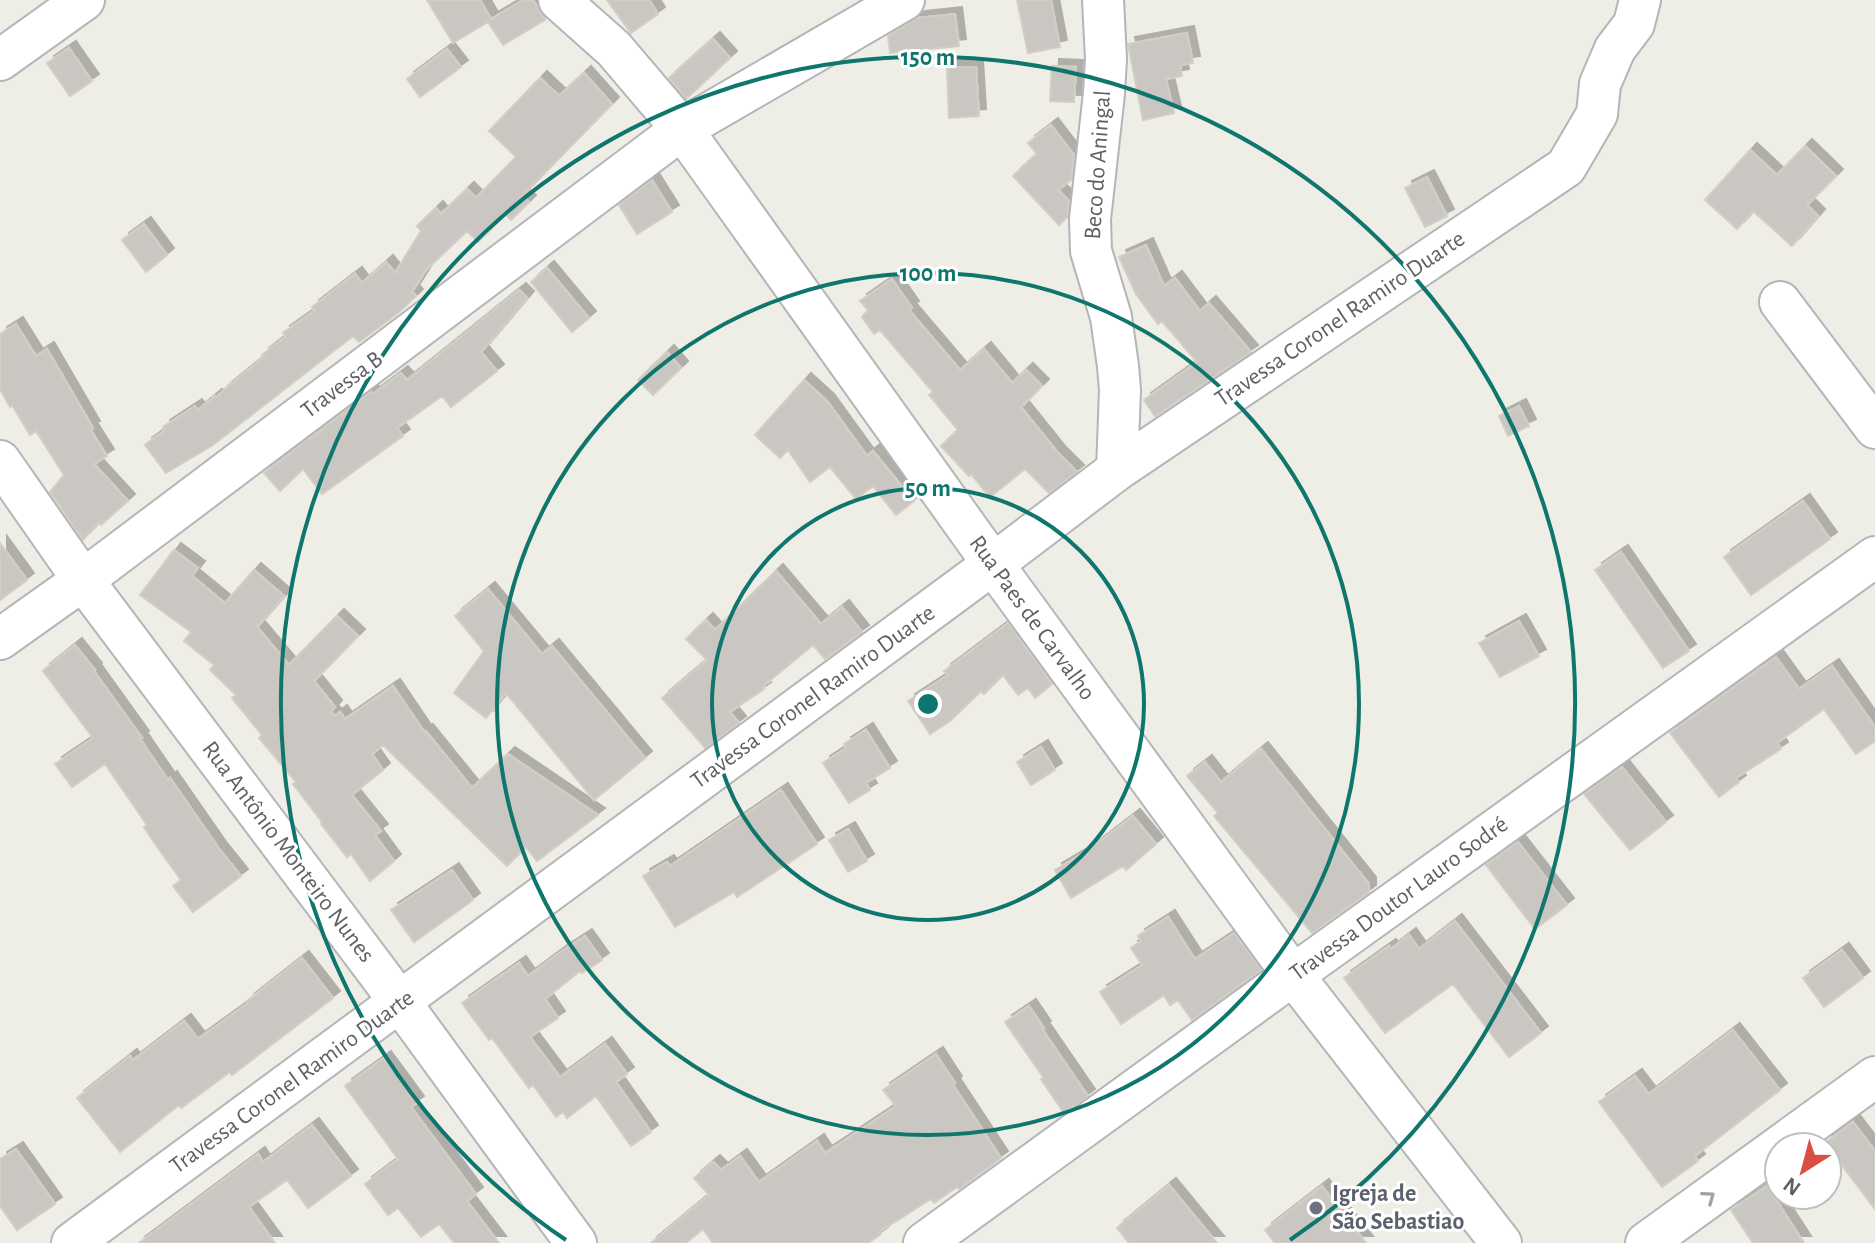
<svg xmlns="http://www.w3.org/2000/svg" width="1875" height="1243" viewBox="0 0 1875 1243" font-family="'Alegreya Sans',sans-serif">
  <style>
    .building { fill: #cac7c2; stroke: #d2cec5; stroke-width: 2; filter: url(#shadow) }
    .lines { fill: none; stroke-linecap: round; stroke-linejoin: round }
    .minor-casing { stroke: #b3b6b9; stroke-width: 44 }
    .minor { stroke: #fff; stroke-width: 40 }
    .oneway { stroke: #9ea0a3 }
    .ring { fill: none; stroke: #0f766e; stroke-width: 4 }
    .worship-dot { fill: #6b7280; stroke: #fff; stroke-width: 3 }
    .labels { text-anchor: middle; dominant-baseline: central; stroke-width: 6; stroke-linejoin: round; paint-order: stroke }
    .street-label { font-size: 24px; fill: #5d6165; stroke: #fff }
    .worship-label { font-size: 24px; font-weight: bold; fill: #5b616d; stroke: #fff; text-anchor: start }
    .centre { fill: #0f766e; stroke: #fff; stroke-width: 4 }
    .ring-label { font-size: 24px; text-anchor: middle; font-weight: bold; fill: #0f766e; stroke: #fff; stroke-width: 6; stroke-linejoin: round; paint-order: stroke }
  </style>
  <defs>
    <filter id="shadow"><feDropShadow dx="7" dy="-7" stdDeviation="0" flood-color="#0004"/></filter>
  </defs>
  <rect width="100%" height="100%" fill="#eeede6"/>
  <path class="building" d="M427 0H480L491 19 523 0H533L545 20 503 45 488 22 453 43Z
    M607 0H649L658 14 631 33Z
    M1017 0H1051L1060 47 1028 53Z
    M955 14 959 46 890 53 888 36 918 18Z
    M1187 33 1193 63 1180 65 1182 76 1166 79 1174 113 1143 120 1128 44Z
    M713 39 730 58 686 99 669 78Z
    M69 48 92 81 70 96 47 63Z
    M447 49 461 67 420 97 407 79Z
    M1052 66 1076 67 1074 102 1050 101Z
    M976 67 979 116 949 118 947 68Z
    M584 73 612 104 522 196 529 202 511 220 505 214 478 242 467 231 426 270 412 292 416 296 398 313 359 342 353 336 213 445 166 473 145 445 165 430 163 427 195 406 198 410 215 396 217 397 226 388 264 357 262 355 286 336 283 333 315 310 312 307 355 274 362 283 386 262 395 273 421 231 417 226 436 208 441 214 467 189 476 198 516 157 489 131 540 78 559 96Z
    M1051 125 1074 155 1071 180 1058 190 1069 201 1067 217 1059 225 1013 176 1037 154 1028 143Z
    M1805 146 1836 176 1807 205 1818 216 1792 246 1753 211 1737 229 1705 200 1750 150 1777 175Z
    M1427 177 1447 216 1425 227 1405 188Z
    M652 180 672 212 637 234 619 205Z
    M144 224 167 255 146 272 122 240Z
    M1146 245 1164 286 1175 278 1200 311 1209 303 1251 352 1155 416 1144 400 1197 362 1162 321 1158 324 1136 294 1119 257Z
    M547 268 589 318 572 332 531 282Z
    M892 279 912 308 909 310 960 370 984 349 1012 383 1026 370 1042 386 1021 407 1058 453 1077 472 1049 493 1025 469 990 497 971 474 969 476 941 446 958 430 929 395 933 392 880 330 874 334 862 317 868 310 860 301Z
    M519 290 527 298 481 352 497 371 451 407 442 396 397 428 403 436 322 494 303 469 280 491 264 473 371 392 373 394 401 373 407 380Z
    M16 324 36 356 47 349 93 428 90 429 107 456 94 464 128 501 101 525 99 522 83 540 50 492 64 475 36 431 30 435 12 405 10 407 0 389V334Z
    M667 352 681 368 653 395 638 380Z
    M804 380 827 401 867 456 873 451 914 501 896 515 873 486 856 499 830 467 810 482 788 450 780 458 755 435Z
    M1519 406 1529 426 1508 436 1499 416Z
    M1803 501 1830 539 1751 595 1724 557Z
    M0 543 27 580 0 600Z
    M174 550 198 568 192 576 225 603 254 570 284 596 257 627 289 665 337 616 358 636 314 681 335 707 331 712 335 716 340 712 345 719 393 686 425 733 426 731 472 788 508 754 598 815 537 861 526 847 507 866 383 745 372 754 383 770 352 795 381 831 375 835 394 861 370 881 351 854 347 857 321 824 322 822 293 784 296 782 259 738 262 735 232 698 236 695 210 670 214 665 184 641 191 632 140 595Z
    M1621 552 1689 651 1663 668 1595 570Z
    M776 571 821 624 842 607 862 632 825 659 813 645 762 687 764 689 730 712 739 723 705 748 662 698 707 660 686 639 706 620 715 630Z
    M488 589 542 654 552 646 645 758 594 800 506 693 486 718 454 693 484 651 455 616Z
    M1519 621 1539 656 1500 677 1479 643Z
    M1008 623 1052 684 1035 698 1028 688 1018 695 1003 675 984 694 981 691 950 721 930 734 908 701 948 675 944 671Z
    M75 645 95 670 94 671 142 738 140 739 168 780 170 778 220 850 241 876 193 912 173 886 181 880 155 844 144 827 147 825 105 764 72 787 55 764 93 738 43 671Z
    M1776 657 1799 689 1832 666 1875 727V741L1856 754 1824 709 1777 743 1781 749 1736 778 1739 782 1719 797 1670 733Z
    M866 730 890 768 866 783 870 790 849 803 823 763 846 748 844 744Z
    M1041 747 1055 770 1031 785 1017 762Z
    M1261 749 1369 884V892L1312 933 1214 816 1218 813 1187 776 1205 762 1221 782Z
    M1622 767 1666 822 1630 850 1584 794Z
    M781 790 817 844 737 897 734 892 675 927 643 876 667 862 670 866Z
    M1133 816 1156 844 1126 870 1123 866 1071 898 1055 870 1090 849Z
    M848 829 867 861 848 872 829 840Z
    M1518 842 1567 905 1535 929 1486 865Z
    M452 870 473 900 414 942 391 910Z
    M1168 917 1195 959 1234 933 1261 970 1192 1020 1178 1000 1170 1005 1164 995 1121 1024 1100 992 1142 965 1131 948 1141 941 1138 936Z
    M1455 921 1541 1033 1509 1057 1453 984 1385 1033 1344 978 1389 946 1391 949 1409 935 1419 949Z
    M585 936 602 960 582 973 580 971 545 999 558 1018 530 1037 560 1077 605 1044 627 1074 616 1082 651 1132 631 1146 596 1096 567 1118 563 1112 556 1117 533 1085 529 1088 492 1038 489 1040 462 1003 519 963 528 976 559 953Z
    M1842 950 1863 978 1824 1007 1803 978Z
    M302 958 333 998 232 1075 230 1072 181 1108 179 1105 120 1152 77 1098 130 1056 133 1060 184 1021 198 1039 248 1003 247 1001Z
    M1029 1006 1044 1028 1042 1029 1088 1096 1064 1113 1041 1079 1043 1077 1005 1022Z
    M1733 1030 1780 1090 1695 1156 1698 1161 1662 1187 1599 1102 1635 1076 1649 1094Z
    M936 1054 955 1083 953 1085 1001 1158 959 1189 957 1187 934 1203 931 1199 879 1232 881 1234 868 1243H713L703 1229 686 1243H651L709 1195 694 1178 713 1162 721 1170 740 1156 759 1182 817 1141 825 1153 896 1106 883 1090Z
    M384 1058 417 1103 411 1107 476 1194 467 1201 499 1243H454L439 1224 421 1237 398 1208 388 1215 365 1184 398 1159 345 1086Z
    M1853 1122 1875 1151V1209L1825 1143Z
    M312 1125 351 1176 308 1208 287 1180 249 1207 275 1243H139L258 1154 263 1162Z
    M16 1149 55 1204 17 1230 0 1206V1159Z
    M1169 1185 1217 1243H1129L1117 1228Z
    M1322 1186 1366 1243H1275L1265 1230Z
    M1767 1186 1804 1243H1753L1731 1210Z"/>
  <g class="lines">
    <defs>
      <path id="minor" d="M559 0 614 49 682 129 993 564 1293 975 1501 1243
        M1103 0 1106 59 1104 93 1090 219 1091 251 1111 317 1118 366 1120 390 1117 470
        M0 60 84 0
        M1780 302 1875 428
        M0 461 83 580 400 1002 576 1243
        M0 639 83 580 682 129 904 0
        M72 1243 993 564 1117 470 1566 167 1597 114 1600 84 1615 49 1634 24 1640 0
        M924 1243 1293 975 1875 557
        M1646 1243 1875 1077"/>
    </defs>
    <use href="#minor" class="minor-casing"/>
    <use href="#minor" class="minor"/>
  </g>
  <defs><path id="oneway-chevron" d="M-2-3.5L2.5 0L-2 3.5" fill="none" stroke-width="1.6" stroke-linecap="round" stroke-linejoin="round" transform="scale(2)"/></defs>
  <use class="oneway" href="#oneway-chevron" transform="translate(1709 1197) rotate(-36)"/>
  <g class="ring">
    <circle cx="928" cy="704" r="216"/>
    <circle cx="928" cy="704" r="431"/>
    <path d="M566 1240A647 647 0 1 1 1290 1240"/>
  </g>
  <circle class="worship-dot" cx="1316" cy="1208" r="8"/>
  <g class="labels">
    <g class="street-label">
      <text transform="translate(1098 165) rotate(-86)">Beco do Aningal</text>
      <text transform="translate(1340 319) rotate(-34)">Travessa Coronel Ramiro Duarte</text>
      <text transform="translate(342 385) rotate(-37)">Travessa B</text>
      <text transform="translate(1032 618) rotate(54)">Rua Paes de Carvalho</text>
      <text transform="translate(813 697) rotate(-36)">Travessa Coronel Ramiro Duarte</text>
      <text transform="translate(288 852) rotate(53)">Rua Antônio Monteiro Nunes</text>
      <text transform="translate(1399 899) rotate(-36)">Travessa Doutor Lauro Sodré</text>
      <text transform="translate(292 1082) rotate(-36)">Travessa Coronel Ramiro Duarte</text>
    </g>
    <g class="worship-label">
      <text x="1332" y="1194">Igreja de<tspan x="1332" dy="28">São Sebastiao</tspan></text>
    </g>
  </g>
  <circle cx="928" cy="704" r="12" class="centre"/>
  <g class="ring-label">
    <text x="928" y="65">150 m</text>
    <text x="928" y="281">100 m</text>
    <text x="928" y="496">50 m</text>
  </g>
  <g transform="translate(1803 1171) rotate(216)"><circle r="38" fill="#ffffff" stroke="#bec0c1" stroke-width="2"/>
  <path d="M0-6L14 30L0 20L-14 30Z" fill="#d94f41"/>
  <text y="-12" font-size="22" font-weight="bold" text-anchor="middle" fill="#5d6165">N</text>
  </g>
</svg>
